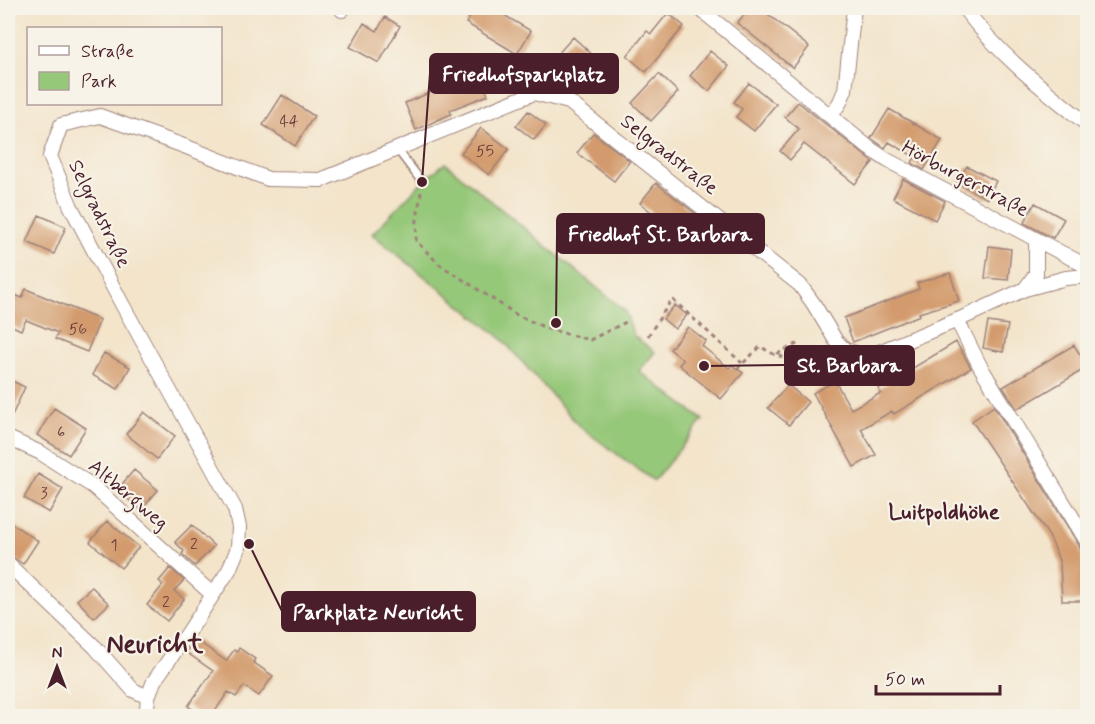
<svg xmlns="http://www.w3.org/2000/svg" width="1095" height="724" viewBox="0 0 1095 724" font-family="Mynerve,sans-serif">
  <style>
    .green { fill: #96c879; stroke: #707452; stroke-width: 1.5 }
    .building { fill: #d39b6d }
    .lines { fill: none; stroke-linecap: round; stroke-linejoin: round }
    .lane-casing { stroke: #9e827a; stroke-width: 10 }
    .street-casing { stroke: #9e827a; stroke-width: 16 }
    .path { stroke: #9e827a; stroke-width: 3; stroke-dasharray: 4.5 4.5; stroke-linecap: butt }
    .lane { stroke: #fff; stroke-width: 7 }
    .street { stroke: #fff; stroke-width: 14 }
    .labels { text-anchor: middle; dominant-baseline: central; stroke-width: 4.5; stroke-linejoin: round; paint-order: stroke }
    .number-label { font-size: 16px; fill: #6c3e3c }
    .street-label { font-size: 20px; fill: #4a1f2b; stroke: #f7f3e8 }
    .quarter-label { font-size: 22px; font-weight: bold; fill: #4a1f2b; stroke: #f7f3e8 }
    .district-label { font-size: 26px; font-weight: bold; fill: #4a1f2b; stroke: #f7f3e8 }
    .leader { fill: none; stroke: #4a1f2b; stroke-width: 2 }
    .callout-dot { fill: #4a1f2b; stroke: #f7f3e8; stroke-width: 2 }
    .callout { fill: #4a1f2b; stroke: #4a1f2b; stroke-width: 2 }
    .callout-label { font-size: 21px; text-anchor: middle; font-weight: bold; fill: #fff }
  </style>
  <rect width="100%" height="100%" fill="#f7f3e8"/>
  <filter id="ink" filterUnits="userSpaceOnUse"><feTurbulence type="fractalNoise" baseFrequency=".0167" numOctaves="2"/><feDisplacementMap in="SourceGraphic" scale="12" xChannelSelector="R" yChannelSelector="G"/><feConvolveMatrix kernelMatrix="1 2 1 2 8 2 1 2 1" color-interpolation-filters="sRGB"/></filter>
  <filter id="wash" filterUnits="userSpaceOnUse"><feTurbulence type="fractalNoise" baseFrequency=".008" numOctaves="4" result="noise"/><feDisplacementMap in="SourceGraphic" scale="24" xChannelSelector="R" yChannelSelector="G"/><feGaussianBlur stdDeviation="1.35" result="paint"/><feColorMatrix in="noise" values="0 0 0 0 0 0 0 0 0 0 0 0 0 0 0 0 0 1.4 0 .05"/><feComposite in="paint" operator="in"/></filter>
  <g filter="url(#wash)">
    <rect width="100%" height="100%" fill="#f3e4ca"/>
    <path class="green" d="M445 163 625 311 634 336 655 352 639 371 703 420 654 481 580 427 501 338 372 234 422 182Z"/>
    <g id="blocks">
      <path class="building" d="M475 8H492L531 31 517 54 466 23Z
        M750 8H760L809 47 793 68 737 23Z
        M668 13 684 26 646 72 627 56 647 31 651 34Z
        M385 17 400 26 379 63 350 47 364 23 377 31Z
        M573 37 596 58 577 78 555 57Z
        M710 51 729 66 709 91 690 76Z
        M477 68 488 95 450 110 451 114 416 130 405 103 458 81 456 76Z
        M659 74 678 92 651 121 632 103Z
        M749 83 776 104 754 131 736 117 742 109 734 102Z
        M282 95 314 116 295 146 263 125Z
        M798 102 873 162 855 184 804 144 790 160 780 151 799 129 785 117Z
        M889 109 942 140 924 170 912 163 915 157 901 149 889 142 885 148 871 138Z
        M528 111 546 125 534 140 516 126Z
        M481 128 509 149 489 175 461 153Z
        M593 133 630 161 614 181 577 153Z
        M967 166 996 181 987 199 958 183Z
        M903 179 945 201 935 220 893 198Z
        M656 183 706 222 690 243 640 203Z
        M1035 203 1064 219 1053 238 1024 223Z
        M39 215 66 227 54 254 27 242Z
        M989 246 1011 249 1008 280 985 278Z
        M950 273 959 301 919 313 920 315 853 342 844 318 919 289 917 283Z
        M26 289 100 320 87 352 55 339 58 333 26 320 21 330 8 324V292L22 298Z
        M675 305 687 315 675 329 663 319Z
        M988 322 1008 325 1003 352 983 348Z
        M688 327 706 341 702 346 729 368 732 365 743 373 721 399 679 365 683 360 670 349Z
        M956 342 971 368 894 414 892 411 861 429 876 455 854 467 813 393 835 381 851 409 881 393 878 389Z
        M1074 345 1088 367 1017 409 1003 387Z
        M104 353 130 367 118 389 92 375Z
        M8 379 25 387 8 424Z
        M788 385 808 402 789 425 768 408Z
        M994 406 1080 547 1084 566V601H1062L1060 564 1055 549 1049 536 972 421Z
        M54 408 86 428 69 455 37 435Z
        M144 412 175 436 157 459 126 434Z
        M134 470 158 490 141 510 117 490Z
        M38 474 63 489 49 513 24 498Z
        M8 521 38 541 23 564 8 554Z
        M107 521 139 547 121 568 90 542Z
        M192 525 214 546 195 566 182 554 184 551 175 542Z
        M170 568 184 580 174 591 184 599 167 621 147 605 163 585 159 581Z
        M92 587 109 604 94 618 77 600Z
        M195 639 226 661 234 650 237 652 239 648 255 659 253 662 273 676 259 696 244 686 236 697 228 692 211 717H203L188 706 213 671 186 652Z"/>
    </g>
  </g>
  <g filter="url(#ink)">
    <use href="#blocks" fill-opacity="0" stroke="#9e827a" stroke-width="1.5"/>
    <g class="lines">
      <defs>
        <path id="lane" d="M397 149 422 182"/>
        <path id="street" d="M699 8 869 148 887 160 1088 267
          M964 8C998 54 1043 89 1088 125
          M342 10 344 8
          M831 116 840 102 845 90 854 8
          M1025 289 1036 274V240
          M957 320 980 366 1088 543
          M8 438 41 453 94 487 213 595
          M8 564 95 647 133 690 148 697
          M150 716 147 708 148 697 154 681 188 633 229 570 238 548 239 527 235 509 122 304 71 207 50 156 61 125 100 116 184 146 268 179 321 180 534 93 569 102 800 285 813 303 836 341 845 350 859 354H874L960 319 1025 289 1066 278 1088 276"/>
      </defs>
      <use href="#lane" class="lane-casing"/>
      <use href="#street" class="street-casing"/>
      <path class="path" d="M421 192 417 219 416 241 439 264 517 315 548 329 590 340 626 322
        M648 336 672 299 742 363
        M777 354 799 343
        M737 369 761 346C781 364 808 358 833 358"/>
      <use href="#lane" class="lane"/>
      <use href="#street" class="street"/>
    </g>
  </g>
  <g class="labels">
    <g class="number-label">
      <text x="289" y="121">44</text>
      <text x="485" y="151">55</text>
      <text x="78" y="329">56</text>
      <text x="61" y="432">6</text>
      <text x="44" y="493">3</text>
      <text x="194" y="544">2</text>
      <text x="114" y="545">1</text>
      <text x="166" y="602">2</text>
    </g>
    <g class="street-label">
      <text transform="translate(669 155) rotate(38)">Selgradstraße</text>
      <text transform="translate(965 179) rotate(28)">Hörburgerstraße</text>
      <text transform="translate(99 214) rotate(64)">Selgradstraße</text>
      <text transform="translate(128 495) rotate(40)">Altbergweg</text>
    </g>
    <g class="quarter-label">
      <text x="944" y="513">Luitpoldhöhe</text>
    </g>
    <g class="district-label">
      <text x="155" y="645">Neuricht</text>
    </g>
  </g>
  <path class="leader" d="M422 182L430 73M556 323L557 234M704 366L785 365M249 544L282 611"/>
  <g class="callout-dot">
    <circle cx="422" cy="182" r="6"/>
    <circle cx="556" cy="323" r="6"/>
    <circle cx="704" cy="366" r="6"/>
    <circle cx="249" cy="544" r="6"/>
  </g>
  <g class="callout">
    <rect x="430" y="54" width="188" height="39" rx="6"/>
    <rect x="557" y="214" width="207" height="39" rx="6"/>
    <rect x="785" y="346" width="129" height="39" rx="6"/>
    <rect x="282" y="592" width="193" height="39" rx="6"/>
  </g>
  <g class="callout-label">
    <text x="524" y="81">Friedhofsparkplatz</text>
    <text x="660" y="241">Friedhof St. Barbara</text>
    <text x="849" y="372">St. Barbara</text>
    <text x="378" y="619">Parkplatz Neuricht</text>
  </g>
  <rect width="1095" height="724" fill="none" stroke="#f7f3e8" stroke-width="30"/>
  <rect x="27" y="27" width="195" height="78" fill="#f7f3e8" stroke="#b29e9c" stroke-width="1.5"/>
  <rect x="39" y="46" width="30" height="9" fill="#ffffff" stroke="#b29e9c" stroke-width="1.5"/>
  <text x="81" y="57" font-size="18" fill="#4a1f2b">Straße</text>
  <rect x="39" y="72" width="30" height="18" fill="#96c879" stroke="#b29e9c" stroke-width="1.5"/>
  <text x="81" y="87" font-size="18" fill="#4a1f2b">Park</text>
  <g transform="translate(57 667)" stroke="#f7f3e8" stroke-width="4.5" paint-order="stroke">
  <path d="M0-4.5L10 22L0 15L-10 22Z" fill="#4a1f2b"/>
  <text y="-9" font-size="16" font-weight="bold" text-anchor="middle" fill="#4a1f2b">N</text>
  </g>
  <path d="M876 685v9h124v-9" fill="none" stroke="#4a1f2b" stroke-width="3"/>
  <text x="885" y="685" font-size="18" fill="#4a1f2b" stroke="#f7f3e8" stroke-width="4.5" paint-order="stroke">50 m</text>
</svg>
